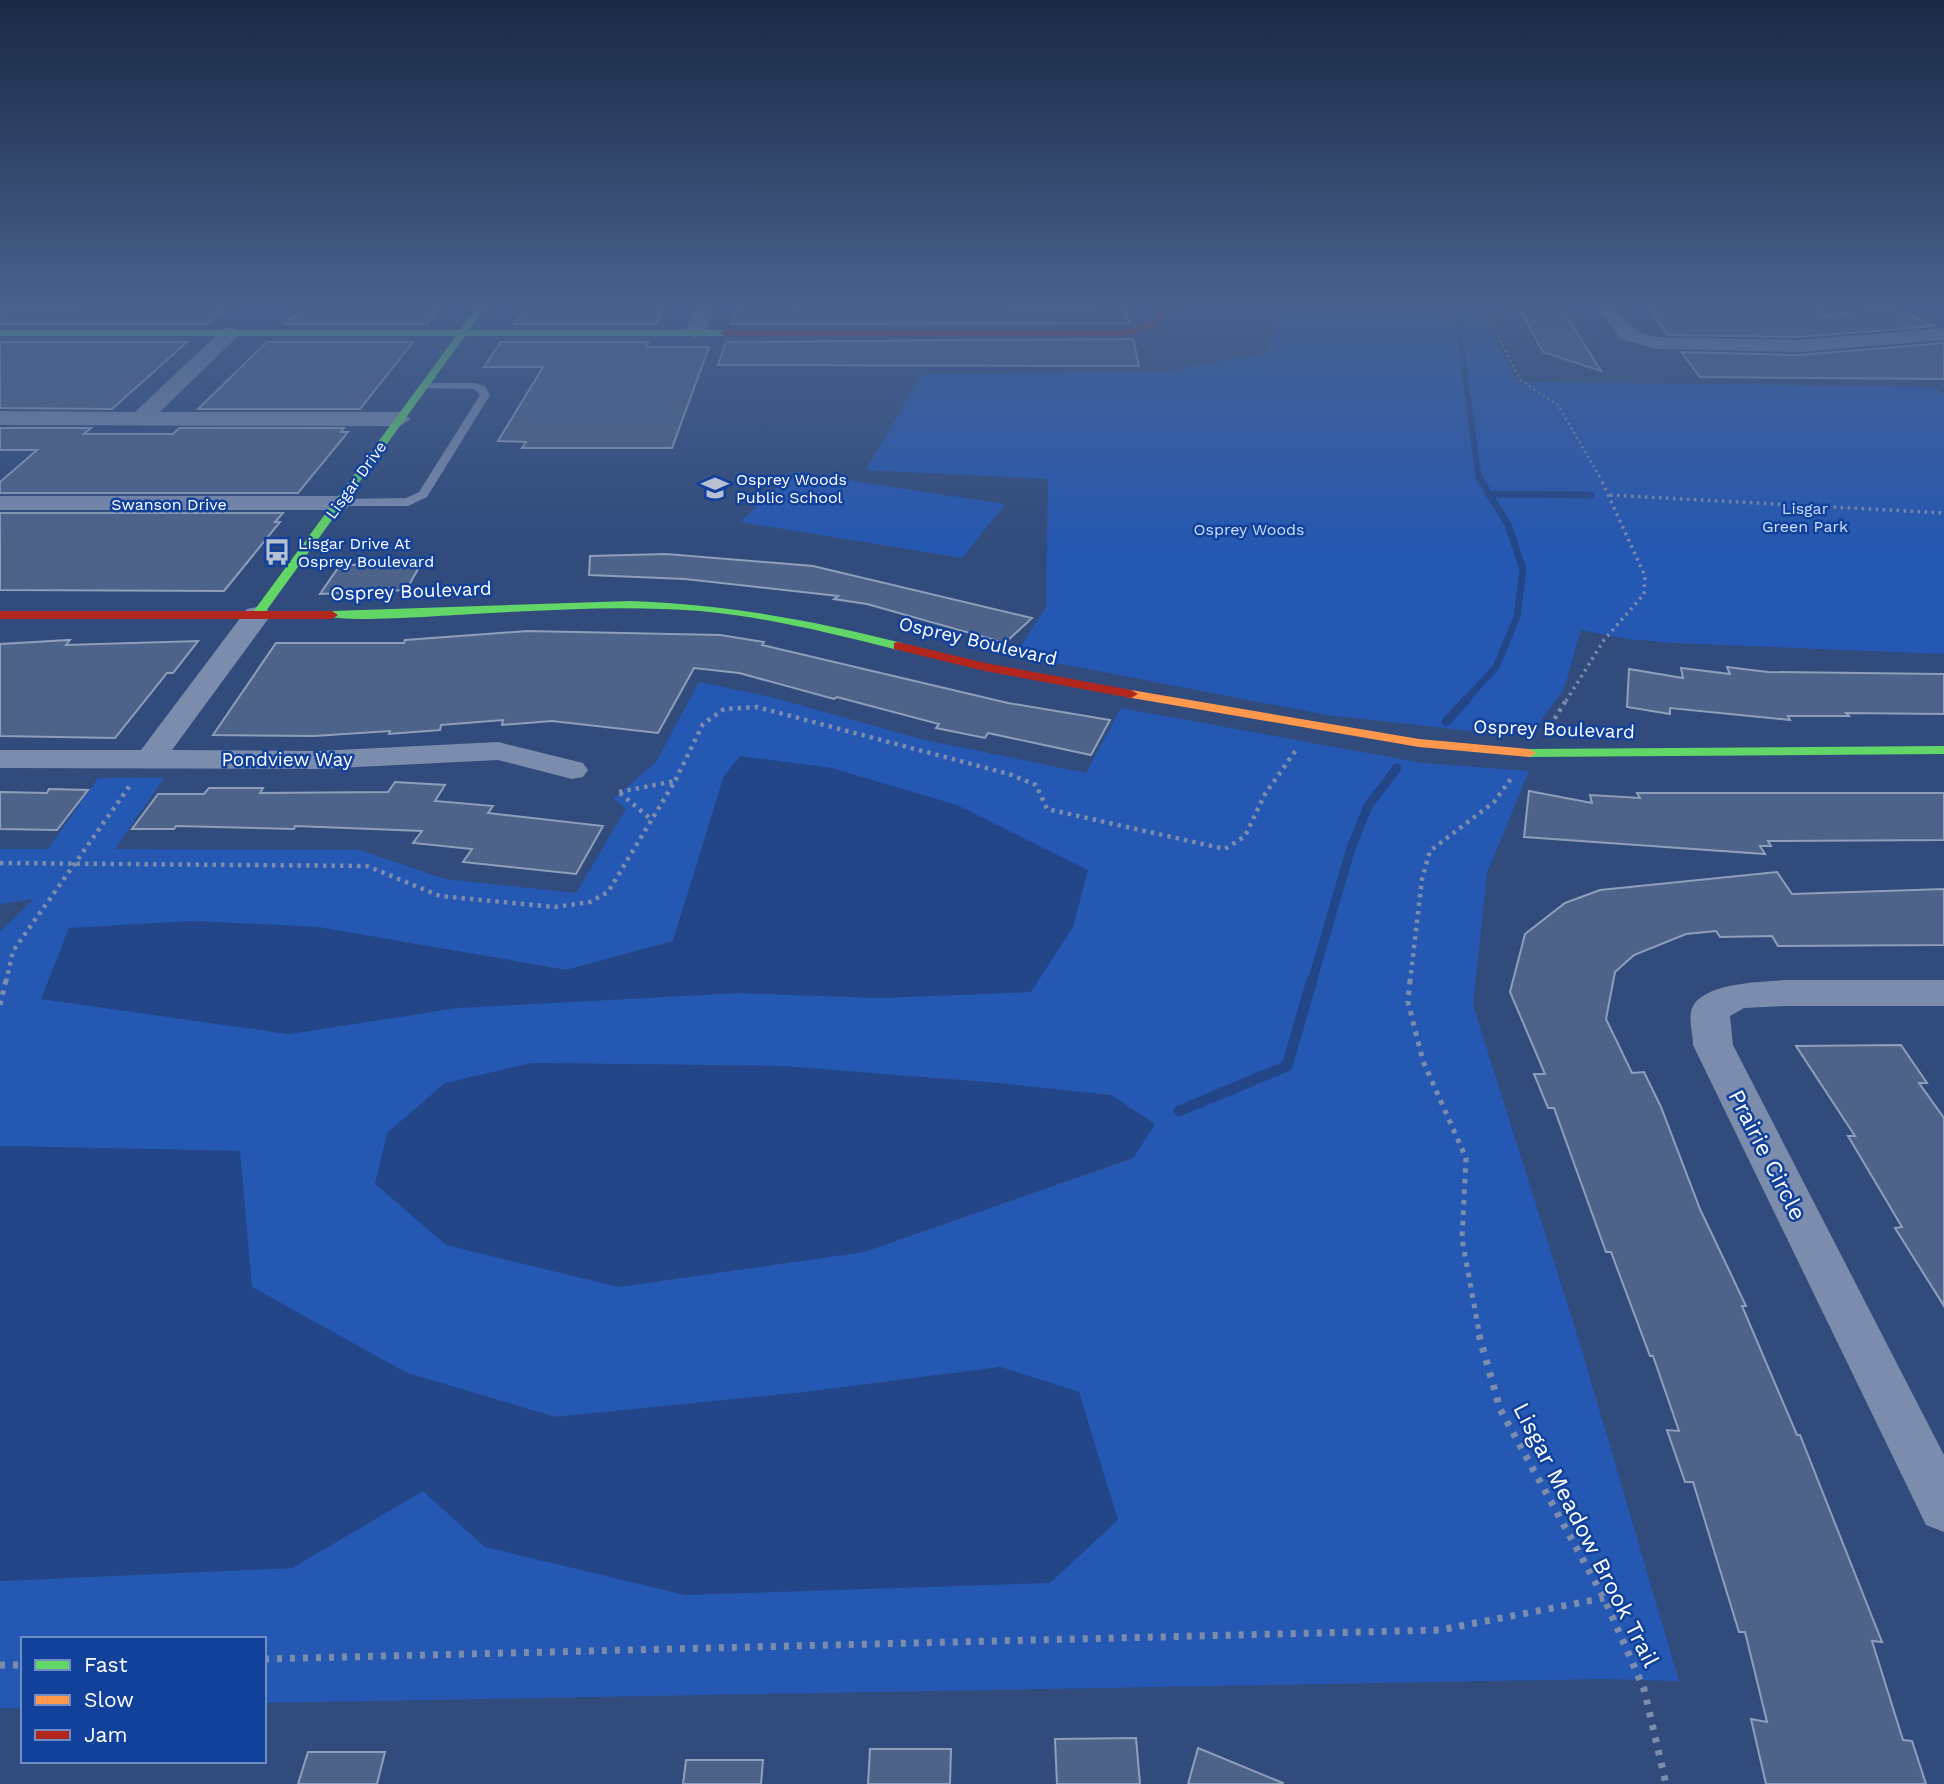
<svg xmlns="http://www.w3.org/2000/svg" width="1944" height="1784" viewBox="0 0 1944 1784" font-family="'Work Sans',sans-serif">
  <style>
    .green { fill: #2558b2; fill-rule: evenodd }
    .water { fill: #224688 }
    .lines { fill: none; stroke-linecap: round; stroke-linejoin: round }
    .stream-far3 { stroke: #224688; stroke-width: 6 }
    .stream-far2 { stroke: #224688; stroke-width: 7 }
    .stream-far1 { stroke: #224688; stroke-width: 9 }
    .stream { stroke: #224688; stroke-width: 11 }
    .building { fill: #4e638a; stroke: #8f9fbb; stroke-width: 2 }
    .path-far4 { stroke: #7b8cad; stroke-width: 2.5; stroke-dasharray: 2 3.5; stroke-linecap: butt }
    .path-far3 { stroke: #7b8cad; stroke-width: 3.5; stroke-dasharray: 2.5 4.5; stroke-linecap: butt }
    .path-far2 { stroke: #7b8cad; stroke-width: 4.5; stroke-dasharray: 3.5 5; stroke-linecap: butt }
    .path-far1 { stroke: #7b8cad; stroke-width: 5; stroke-dasharray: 4.5 6; stroke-linecap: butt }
    .path { stroke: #7b8cad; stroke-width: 7; stroke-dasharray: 5 8; stroke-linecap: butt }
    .lane { fill: #7b8cad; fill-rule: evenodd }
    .street { fill: #7b8cad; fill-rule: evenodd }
    .fast { fill: #63d668; fill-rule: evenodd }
    .slow { fill: #ff974d; fill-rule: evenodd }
    .jam { fill: #b3261e; fill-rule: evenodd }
    .labels { text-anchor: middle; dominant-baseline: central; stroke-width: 5; stroke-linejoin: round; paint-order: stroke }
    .far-poi-label { font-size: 16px; fill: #fff; stroke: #11419b; text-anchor: start }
    .far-street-label { font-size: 16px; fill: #fff; stroke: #11419b }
    .far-park-label { font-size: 16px; fill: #cddffe; stroke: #11419b }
    .street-label { font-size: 19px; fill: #fff; stroke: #11419b }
    .near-street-label { font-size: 23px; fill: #fff; stroke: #11419b }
  </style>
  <rect width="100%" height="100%" fill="#304b7c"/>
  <path class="green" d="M1285 301H1474L1517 381 1537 393 1524 382 1935 387 1944 395V654L1674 643 1627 639 1581 630 1564 689 1538 724 1500 734 1327 715 1015 655 1046 607 1048 479 866 470 922 374 1163 372 1266 353Z
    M793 472 1005 504 962 558 740 522Z
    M699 682 771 697 921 739 1086 773 1121 708 1423 763 1529 771 1487 873 1473 1005 1580 1344 1679 1681 1602 1679 264 1703V1639H23V1708H0V1581L292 1568 423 1491 485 1547 1001 1367 806 1392 555 1417 407 1373 251 1287 240 1151 0 1146V931L34 899 0 904V849H48L98 778H164L115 849 360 850 445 879 576 893 626 809 613 799 656 762ZM724 776 1030 992 879 998 738 993 457 1008 289 1034 42 999 189 921 318 927 566 970 673 941ZM531 1063 781 1066 998 1083 1134 1158 864 1252 618 1287Z"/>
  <path class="water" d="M740 756 832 768 957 805 1088 870 1073 927 1031 992 879 998 738 993 457 1008 289 1034 41 999 69 928 189 921 318 927 566 970 673 941 724 776Z
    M531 1063 781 1066 998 1083 1111 1095 1155 1124 1134 1157 864 1252 618 1287 446 1245 375 1184 387 1133 445 1083Z
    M0 1146 240 1151 252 1287 407 1373 555 1417 805 1392 1001 1367 1079 1392 1118 1520 1050 1583 685 1595 485 1547 423 1491 292 1568 0 1581Z"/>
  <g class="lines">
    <path class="stream-far3" d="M1451 301 1459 332 1479 479
      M1453 305 1468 306"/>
    <path class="stream-far2" d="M1488 494 1591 495
      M1465 701 1496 667 1517 617 1523 569 1508 525 1479 477"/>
    <path class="stream-far1" d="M1446 722 1467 699
      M1312 982 1351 848 1368 806 1397 768"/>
    <path class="stream" d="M1179 1111 1287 1066 1312 980"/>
  </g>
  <path class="building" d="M664 301 657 324H514L530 302Z
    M988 301H1009V306L1017 307H1094L1093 302H1123L1129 323 731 324 739 303H771L770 306 877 303 876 306H988Z
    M1515 301H1557L1601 371 1543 352Z
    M1644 301H1824V316L1889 307 1935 326 1799 337 1668 335Z
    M83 304H157L229 305 206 324H0V307H79Z
    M306 304H444L427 324H285Z
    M1133 339 1139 366 718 365 726 342Z
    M0 342H187L112 409 0 408Z
    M267 342H413L360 409H198Z
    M501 342H648L646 347H709L672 448H522L526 442 498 441 543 367H484Z
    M1944 343V379L1700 377 1681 352 1799 355Z
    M0 428H91L84 434H173L179 428H344L341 432H348L298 493H0V482L37 450H0Z
    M0 513H283L275 522H280L224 591 0 590Z
    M666 554 813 566 1032 618 1005 643 867 604 834 599 838 596 685 579 589 575 590 556Z
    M421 564 406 590 320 594 340 565Z
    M527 631 720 635 764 642 762 645 1008 703 1110 720 1091 755 988 733 985 738 936 728 939 724 837 697 834 699 739 673 694 668 658 733 552 721 502 725 503 720 441 725 440 730 389 734 390 731 314 736 213 735 276 643H404L405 640Z
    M70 640 66 645 198 641 173 673H167L115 738 0 736V644Z
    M1727 667 1768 672 1944 674V714L1846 713 1849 716H1788L1790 720 1670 708V714L1627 707 1629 669 1683 678 1681 668 1730 674Z
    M395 782 445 785 435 801 493 806 488 813 603 826 576 874 463 862 472 849 413 843 422 831 295 826 294 829 176 826 174 829H132L158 794H204L209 788H263L260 793 388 792Z
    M49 789 88 790 57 830 0 829V792L47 793Z
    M1529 791 1592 803 1590 795 1640 798 1637 793H1944V840L1768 841 1771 846H1760L1765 854 1524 837Z
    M1777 872 1792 894 1944 889V945L1778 946 1772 936 1720 937 1716 931 1686 934 1634 955 1615 972 1606 1019 1632 1073 1644 1072 1661 1107 1700 1209 1746 1306H1742L1797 1435H1800L1882 1642 1872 1641 1903 1740 1912 1741 1926 1784H1766L1751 1719 1767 1722 1745 1632H1739L1693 1482H1685L1667 1430 1679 1431 1653 1356H1650L1611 1252H1606L1554 1108H1548L1534 1074H1545L1510 992 1525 934 1565 903 1600 890Z
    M1901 1045 1927 1083H1919L1944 1118V1306L1895 1228 1902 1227 1848 1136H1855L1796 1046Z
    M1136 1738 1140 1784H1057L1055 1739Z
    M1198 1748 1283 1783V1784H1188Z
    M870 1749H951L950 1784H868Z
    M308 1752H385L377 1784H298Z
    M686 1760H763L761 1784H683Z"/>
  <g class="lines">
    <path class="path-far4" d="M1481 301 1520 380 1558 405 1601 479"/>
    <path class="path-far3" d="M1610 495 1944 513
      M1566 701 1604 640 1644 594 1645 576 1600 477"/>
    <path class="path-far2" d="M1550 726 1567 699
      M619 792 675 781
      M620 793 652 820
      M0 863 367 866 440 896 555 907 590 902 608 892 675 781 703 724 724 709 757 707 1009 774 1036 785 1047 809 1225 849 1245 836 1265 794 1296 750
      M6 982 13 951 131 784
      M1410 982 1422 879 1430 851 1494 802 1513 776"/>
    <path class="path-far1" d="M1410 980 1408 1002 1423 1061 1466 1158 1462 1239 1480 1337
      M0 1005 6 980"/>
    <path class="path" d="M1479 1335 1500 1409 1604 1598 1644 1689 1666 1784
      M264 1659 1440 1630 1604 1598
      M0 1665H23"/>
    <path class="lane" d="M424 383H474L485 386 490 395 427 497 408 506H334L332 503 338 499 406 498 419 492 480 395 474 389 420 388 419 386Z"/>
    <path class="street" d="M698 301H717L705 332 695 338 685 332Z
      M1593 301H1612C1624 320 1633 333 1656 337L1799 340 1944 328V340L1799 352 1656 349 1621 339Z
      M230 327 237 329 240 333 237 337 160 412H400L411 419 400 426 0 425V411L135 412 223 329Z
      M0 496H338L347 498 350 503 347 508 338 510H0Z
      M257 607 267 609 271 615 172 750 318 751 498 742 583 763 588 770 583 777 572 779 498 760 318 769 0 768V750H141L247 609Z
      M1786 980H1944V1006H1786L1744 1008 1730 1016 1733 1045 1944 1455V1532L1926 1525 1693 1045C1693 1035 1689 1021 1691 1012 1697 982 1763 982 1786 980Z"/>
    <path class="fast" d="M481 301H490L469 330H724L728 333 724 336H465L261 618H253V612L456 336H0V330H460Z
      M630 601C724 604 812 620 902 643L904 646 898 650C833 634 768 617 700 611 625 605 548 610 473 614 450 615 337 624 326 615L332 611Z
      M1944 746V754L1529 757 1522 753 1529 749Z"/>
    <path class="slow" d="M1131 690 1419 739 1529 749 1536 753 1529 757 1419 747 1126 697V691Z"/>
    <path class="jam" d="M1163 301H1171L1157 327 1124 336H724L720 333 724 330H1124L1151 323Z
      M0 611H332L338 615 332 619H0Z
      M898 642 985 663 1131 690 1138 694 1131 698 985 671 894 649V643Z"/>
  </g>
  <linearGradient id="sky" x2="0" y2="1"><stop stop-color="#1a2944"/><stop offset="0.55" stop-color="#48618e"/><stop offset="1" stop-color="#48618e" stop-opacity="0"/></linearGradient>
  <rect width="1944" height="551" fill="url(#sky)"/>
  <defs>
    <symbol id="school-bare" viewBox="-9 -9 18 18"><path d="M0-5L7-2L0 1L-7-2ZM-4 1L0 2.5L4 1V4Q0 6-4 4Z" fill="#b7c0d1" stroke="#11419b" stroke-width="2.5" paint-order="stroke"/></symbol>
    <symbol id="bus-bare" viewBox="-9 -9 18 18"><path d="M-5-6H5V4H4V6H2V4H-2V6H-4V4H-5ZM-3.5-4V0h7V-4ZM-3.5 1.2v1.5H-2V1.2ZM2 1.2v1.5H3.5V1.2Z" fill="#b7c0d1" stroke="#11419b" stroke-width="2.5" paint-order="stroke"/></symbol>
  </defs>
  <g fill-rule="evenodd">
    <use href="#school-bare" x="696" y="469" width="38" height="38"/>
    <use href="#bus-bare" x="258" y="533" width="38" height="38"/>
  </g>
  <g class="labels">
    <g class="far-poi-label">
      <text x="736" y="479">Osprey Woods<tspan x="736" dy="18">Public School</tspan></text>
      <text x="298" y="543">Lisgar Drive At<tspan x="298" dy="18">Osprey Boulevard</tspan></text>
    </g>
    <g class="far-street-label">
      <text transform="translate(356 480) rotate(-54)">Lisgar Drive</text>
      <text x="169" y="504">Swanson Drive</text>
    </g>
    <g class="far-park-label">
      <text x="1805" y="508">Lisgar<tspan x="1805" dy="18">Green Park</tspan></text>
      <text x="1249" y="529">Osprey Woods</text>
    </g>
    <g class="street-label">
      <text transform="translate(411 591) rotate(-2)">Osprey Boulevard</text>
      <text transform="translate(978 641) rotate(13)">Osprey Boulevard</text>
      <text transform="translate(1554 729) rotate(2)">Osprey Boulevard</text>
      <text x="287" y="759">Pondview Way</text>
    </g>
    <g class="near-street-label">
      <text transform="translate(1767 1155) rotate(63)">Prairie Circle</text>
      <text transform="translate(1586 1535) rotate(63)">Lisgar Meadow Brook Trail</text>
    </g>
  </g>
  <rect x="21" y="1637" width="245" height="126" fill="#11419b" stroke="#708dc3" stroke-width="2"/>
  <rect x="35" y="1660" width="35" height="10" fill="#63d668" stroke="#708dc3" stroke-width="2"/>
  <text x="84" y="1672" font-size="21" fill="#ffffff">Fast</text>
  <rect x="35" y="1695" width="35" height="10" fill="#ff974d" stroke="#708dc3" stroke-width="2"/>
  <text x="84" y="1707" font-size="21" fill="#ffffff">Slow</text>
  <rect x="35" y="1730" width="35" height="10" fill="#b3261e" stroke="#708dc3" stroke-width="2"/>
  <text x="84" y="1742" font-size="21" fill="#ffffff">Jam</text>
</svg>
